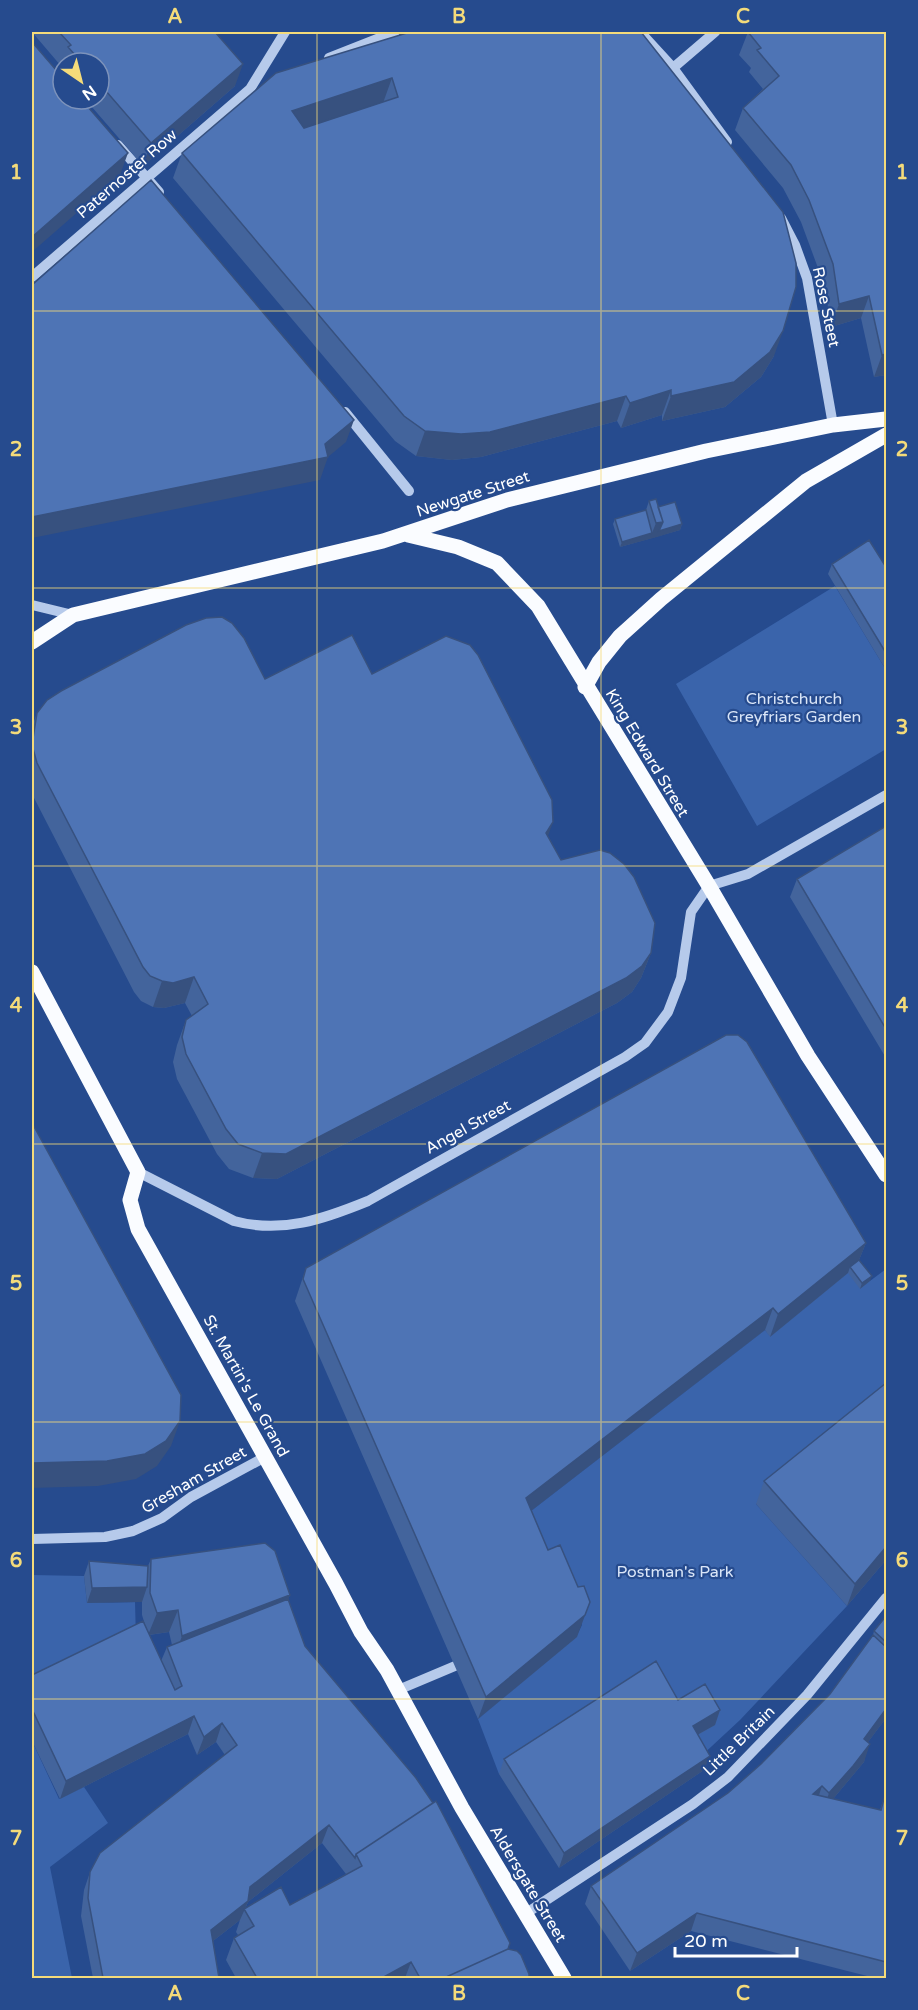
<svg xmlns="http://www.w3.org/2000/svg" width="918" height="2010" viewBox="0 0 918 2010" font-family="'Varela Round',sans-serif">
  <style>
    .green { fill: #3a64ab }
    .lines { fill: none; stroke-linecap: round; stroke-linejoin: round }
    .minor { stroke: #b6caeb; stroke-width: 10 }
    .major { stroke: #fafcff; stroke-width: 15 }
    .wall { fill: #43649c; fill-rule: evenodd }
    .shaded-wall { fill: #37517f }
    .building { fill: #4e74b5; stroke: #37517f; stroke-width: 1.5; fill-rule: evenodd }
    .grid { fill: none; stroke: #f4db7a; stroke-width: 1.5; stroke-opacity: 0.55 }
    .labels { text-anchor: middle; dominant-baseline: central; stroke-width: 4.5; stroke-linejoin: round; paint-order: stroke }
    .street-label { font-size: 16px; fill: #fff; stroke: #264b8e }
    .park-label { font-size: 16px; fill: #dae6f8; stroke: #264b8e }
    .neatline { fill: none; stroke: #f4db7a; stroke-width: 2 }
    .grid-label { font-size: 20px; text-anchor: middle; font-weight: bold; fill: #f4db7a }
  </style>
  <rect width="100%" height="100%" fill="#264b8e"/>
  <path class="green" d="M835 586 886 670V749L757 826 676 684Z
    M886 1269V1399L756 1504 847 1606 740 1720 698 1759 506 1770 499 1774 478 1719 576 1637 582 1625 576 1608 518 1521 765 1330 770 1336 848 1272 870 1281Z
    M32 1575 84 1576 87 1603 135 1602 136 1639 32 1689Z
    M32 1741 59 1799 84 1787 108 1823 50 1867 72 1978H32Z"/>
  <g class="lines">
    <path class="minor" d="M640 32 673 68 727 142
      M329 58 395 32
      M673 68 715 32
      M118 145 159 192
      M781 218 795 245 807 278 833 425
      M32 277 250 89 285 32
      M345 412 409 491
      M32 605 73 615
      M138 1172 234 1221C282 1234 324 1219 368 1201L625 1057 645 1043 668 1012 681 978 691 912 709 886 748 874 886 795
      M32 1539 105 1537 133 1531 162 1518 191 1497 265 1457
      M398 1690 455 1666
      M525 1914 693 1804 728 1777 807 1695 886 1598"/>
    <path class="major" d="M408 535 458 547 497 563 538 606 709 886 808 1056 886 1175
      M32 642 73 615 383 541 507 500 706 451 833 425 886 419
      M585 687 599 662 620 636 661 599 806 481 886 435
      M32 972 138 1172 130 1200 138 1229 336 1584 361 1632 387 1670 462 1808 564 1978"/>
  </g>
  <path class="wall" d="M32 32H215L235 86 143 166 85 99H99V63H63V73L60 69 61 66Z
    M410 32 774 356 761 377 725 407 662 421V415L621 428 617 421 481 457 452 460 416 456 395 441 173 178 182 153Z
    M748 32H886V375L874 377 861 318 831 327 825 287 801 222 783 188 735 130 743 108 763 89 749 72 751 68 739 55Z
    M649 501 682 524 680 530 620 547 613 524 615 519 646 510Z
    M832 564 886 567V670L828 574Z
    M372 674 548 836 561 860 651 953 641 978 632 992 617 1003 277 1179 253 1178 229 1169 217 1154 177 1079 173 1062 177 1045 186 1020 192 1016 185 1003 164 1008 153 1007 141 1001 134 992 32 794V727L37 713 265 679Z
    M886 826V1058L790 897 797 879Z
    M866 1243 859 1260 870 1281 860 1289 848 1273 770 1337 765 1330 532 1510 577 1637 478 1719 295 1301 306 1268Z
    M764 1481 886 1560 847 1606 756 1504Z
    M151 1559 290 1595 288 1599 305 1646 508 1949 529 1978H236L226 1960 234 1938 238 1935 236 1932 240 1920 213 1941 219 1978H93L81 1916 84 1890 90 1872 225 1755 216 1742 197 1755 188 1734 60 1799 32 1741V1675L146 1628 142 1615V1601L87 1603 84 1576 89 1561 148 1566ZM169 1632 172 1645 167 1647 161 1661 149 1635ZM322 1843 346 1874 290 1905 245 1909 248 1902Z
    M886 1616V1718L868 1742 864 1762 833 1799 880 1810 885 1795H886V1978H875L691 1931 630 1971 585 1904 591 1886 728 1793 761 1764 830 1694 873 1635 874 1631Z
    M678 1700 720 1710 715 1725 698 1735 704 1770 559 1868 499 1774 504 1759Z"/>
  <path class="shaded-wall" d="M243 64 235 86 143 166 151 143Z
    M392 78 383 103 283 136 292 111Z
    M128 153 120 175 32 252V237Z
    M869 296 861 318 831 327 839 304Z
    M783 331 774 356 761 377 725 407 662 421 671 396Z
    M886 354V375L874 377 882 355Z
    M671 390 662 415 621 428 630 403Z
    M626 396 617 421 481 457 452 460 416 456 425 431Z
    M354 420 346 442 328 457 320 480 32 538V517L325 444Z
    M663 522 657 537 620 547 622 542 652 533 656 523Z
    M682 524 680 530 657 537 659 531Z
    M553 822 544 847 546 833Z
    M651 953 641 978 632 992 617 1003 277 1179 253 1178 262 1153Z
    M194 977 185 1003 164 1008 153 1007 162 981Z
    M866 1243 857 1265 850 1267 848 1273 770 1337 778 1314Z
    M872 1276 870 1281 860 1289 862 1283Z
    M773 1308 765 1330 518 1521 526 1498Z
    M180 1421 171 1446 157 1466 136 1479 98 1486 32 1488V1463Z
    M886 1547V1560L847 1606 855 1584Z
    M147 1587 142 1602 87 1603 92 1588Z
    M290 1595 281 1617 174 1659 182 1636Z
    M590 1602 577 1637 478 1719 486 1697Z
    M178 1610 169 1632 148 1635 157 1613Z
    M886 1709V1718L857 1757 864 1739Z
    M720 1710 715 1725 688 1740 693 1726Z
    M194 1716 188 1734 60 1799 66 1781Z
    M222 1723 216 1742 197 1755 204 1737Z
    M870 1744 864 1762 823 1811 829 1793Z
    M710 1756 704 1770 559 1868 564 1853Z
    M822 1786 816 1804 813 1794Z
    M329 1825 322 1843 248 1902 240 1920 204 1948 211 1930 250 1887Z
    M697 1913 691 1931 630 1971 637 1953Z
    M411 1962 405 1978H382Z"/>
  <path class="building" d="M59 32H215L243 64 151 143 99 83V63H82L68 47 71 45Z
    M410 32H641L783 212 796 263V287L783 331 770 352 734 382 671 396V390L630 403 626 396 490 432 461 434 425 431 404 416 182 153 276 73ZM392 78 398 97 304 128 292 111Z
    M748 32H886V354L882 355 869 296 839 304 833 264 809 200 791 165 743 108 779 76 757 50 761 48Z
    M32 42 63 78V99H81L128 153 32 237Z
    M151 180 354 420 325 444 328 457 32 517V285Z
    M656 499 663 522 656 523 649 501Z
    M675 502 682 524 659 531 663 522 658 507Z
    M646 510 652 533 622 542 615 519Z
    M869 540 886 567V653L832 564Z
    M222 617 232 623 244 638 265 679 352 635 372 674 446 636 470 645 478 655 552 800 553 822 546 833 561 860 600 850 610 853 624 864 634 877 655 923 651 953 642 966 626 978 286 1154 262 1153 238 1144 226 1129 186 1054 182 1037 186 1020 208 1004 194 977 173 983 162 981 150 976 143 967 37 763 32 745 37 713 47 700 61 691 186 625 206 618Z
    M886 826V1029L797 879Z
    M726 1035H738L747 1042 866 1243 778 1314 773 1308 526 1498 548 1550 560 1545 578 1587 584 1586 590 1602 585 1615 486 1697 303 1279 306 1268Z
    M32 1123 181 1395 180 1421 166 1441 145 1454 107 1461 32 1463Z
    M859 1260 872 1276 862 1283 850 1267Z
    M886 1383V1547L855 1584 764 1481Z
    M265 1543 275 1551 290 1595 182 1636 178 1610 157 1613 150 1593 151 1559Z
    M89 1561 148 1566 147 1587 92 1588Z
    M288 1599 305 1646 416 1778 433 1803 356 1854 355 1858 329 1825 250 1887 248 1901 211 1930 219 1978H103L88 1898 90 1872 100 1853 237 1745 222 1723 204 1737 194 1716 66 1781 32 1709V1675L143 1621 175 1690 182 1686 167 1647Z
    M886 1616V1642L874 1631Z
    M873 1635 886 1647V1709L864 1739 870 1744 853 1766 829 1793 822 1786 813 1794 881 1810 885 1795H886V1962L697 1913 637 1953 591 1886 728 1793 761 1764 830 1694Z
    M656 1661 678 1700 705 1684 720 1710 693 1726 710 1756 564 1853 504 1759Z
    M436 1801 510 1943 508 1949 444 1978H420L411 1962 382 1978H257L234 1938 254 1926 244 1909 281 1887 290 1905 362 1866 356 1854Z
    M508 1949 517 1951 521 1955 529 1974V1978H444Z"/>
  <path class="grid" d="M317 32V1978M601 32V1978M32 311H886M32 588H886M32 866H886M32 1144H886M32 1422H886M32 1699H886"/>
  <g class="labels">
    <g class="street-label">
      <text transform="translate(127 174) rotate(-41)">Paternoster Row</text>
      <text transform="translate(826 307) rotate(78)">Rose Steet</text>
      <text transform="translate(473 494) rotate(-18)">Newgate Street</text>
      <text transform="translate(647 753) rotate(59)">King Edward Street</text>
      <text transform="translate(468 1127) rotate(-29)">Angel Street</text>
      <text transform="translate(246 1386) rotate(61)">St. Martin's Le Grand</text>
      <text transform="translate(194 1480) rotate(-30)">Gresham Street</text>
      <text transform="translate(739 1741) rotate(-44)">Little Britain</text>
      <text transform="translate(528 1884) rotate(59)">Aldersgate Street</text>
    </g>
    <g class="park-label">
      <text x="794" y="699">Christchurch<tspan x="794" dy="18">Greyfriars Garden</tspan></text>
      <text x="675" y="1572">Postman's Park</text>
    </g>
  </g>
  <rect width="918" height="2010" fill="none" stroke="#264b8e" stroke-width="66"/>
  <g transform="translate(81 81) rotate(145)"><circle r="28" fill="#264b8e" stroke="#7d93bb" stroke-width="1.5"/>
  <path d="M0-4.5L10 22L0 15L-10 22Z" fill="#f4db7a"/>
  <text y="-9" font-size="16" font-weight="bold" text-anchor="middle" fill="#ffffff">N</text>
  </g>
  <path d="M675 1947v9h122v-9" fill="none" stroke="#ffffff" stroke-width="3"/>
  <text x="684" y="1947" font-size="18" fill="#ffffff" stroke="#264b8e" stroke-width="4.5" paint-order="stroke">20 m</text>
  <rect x="33" y="33" width="852" height="1944" class="neatline"/>
  <g class="grid-label">
    <text x="175" y="23">A</text>
    <text x="459" y="23">B</text>
    <text x="743" y="23">C</text>
    <text x="16" y="179">1</text>
    <text x="902" y="179">1</text>
    <text x="16" y="456">2</text>
    <text x="902" y="456">2</text>
    <text x="16" y="734">3</text>
    <text x="902" y="734">3</text>
    <text x="16" y="1012">4</text>
    <text x="902" y="1012">4</text>
    <text x="16" y="1290">5</text>
    <text x="902" y="1290">5</text>
    <text x="16" y="1567">6</text>
    <text x="902" y="1567">6</text>
    <text x="16" y="1845">7</text>
    <text x="902" y="1845">7</text>
    <text x="175" y="2000">A</text>
    <text x="459" y="2000">B</text>
    <text x="743" y="2000">C</text>
  </g>
</svg>
